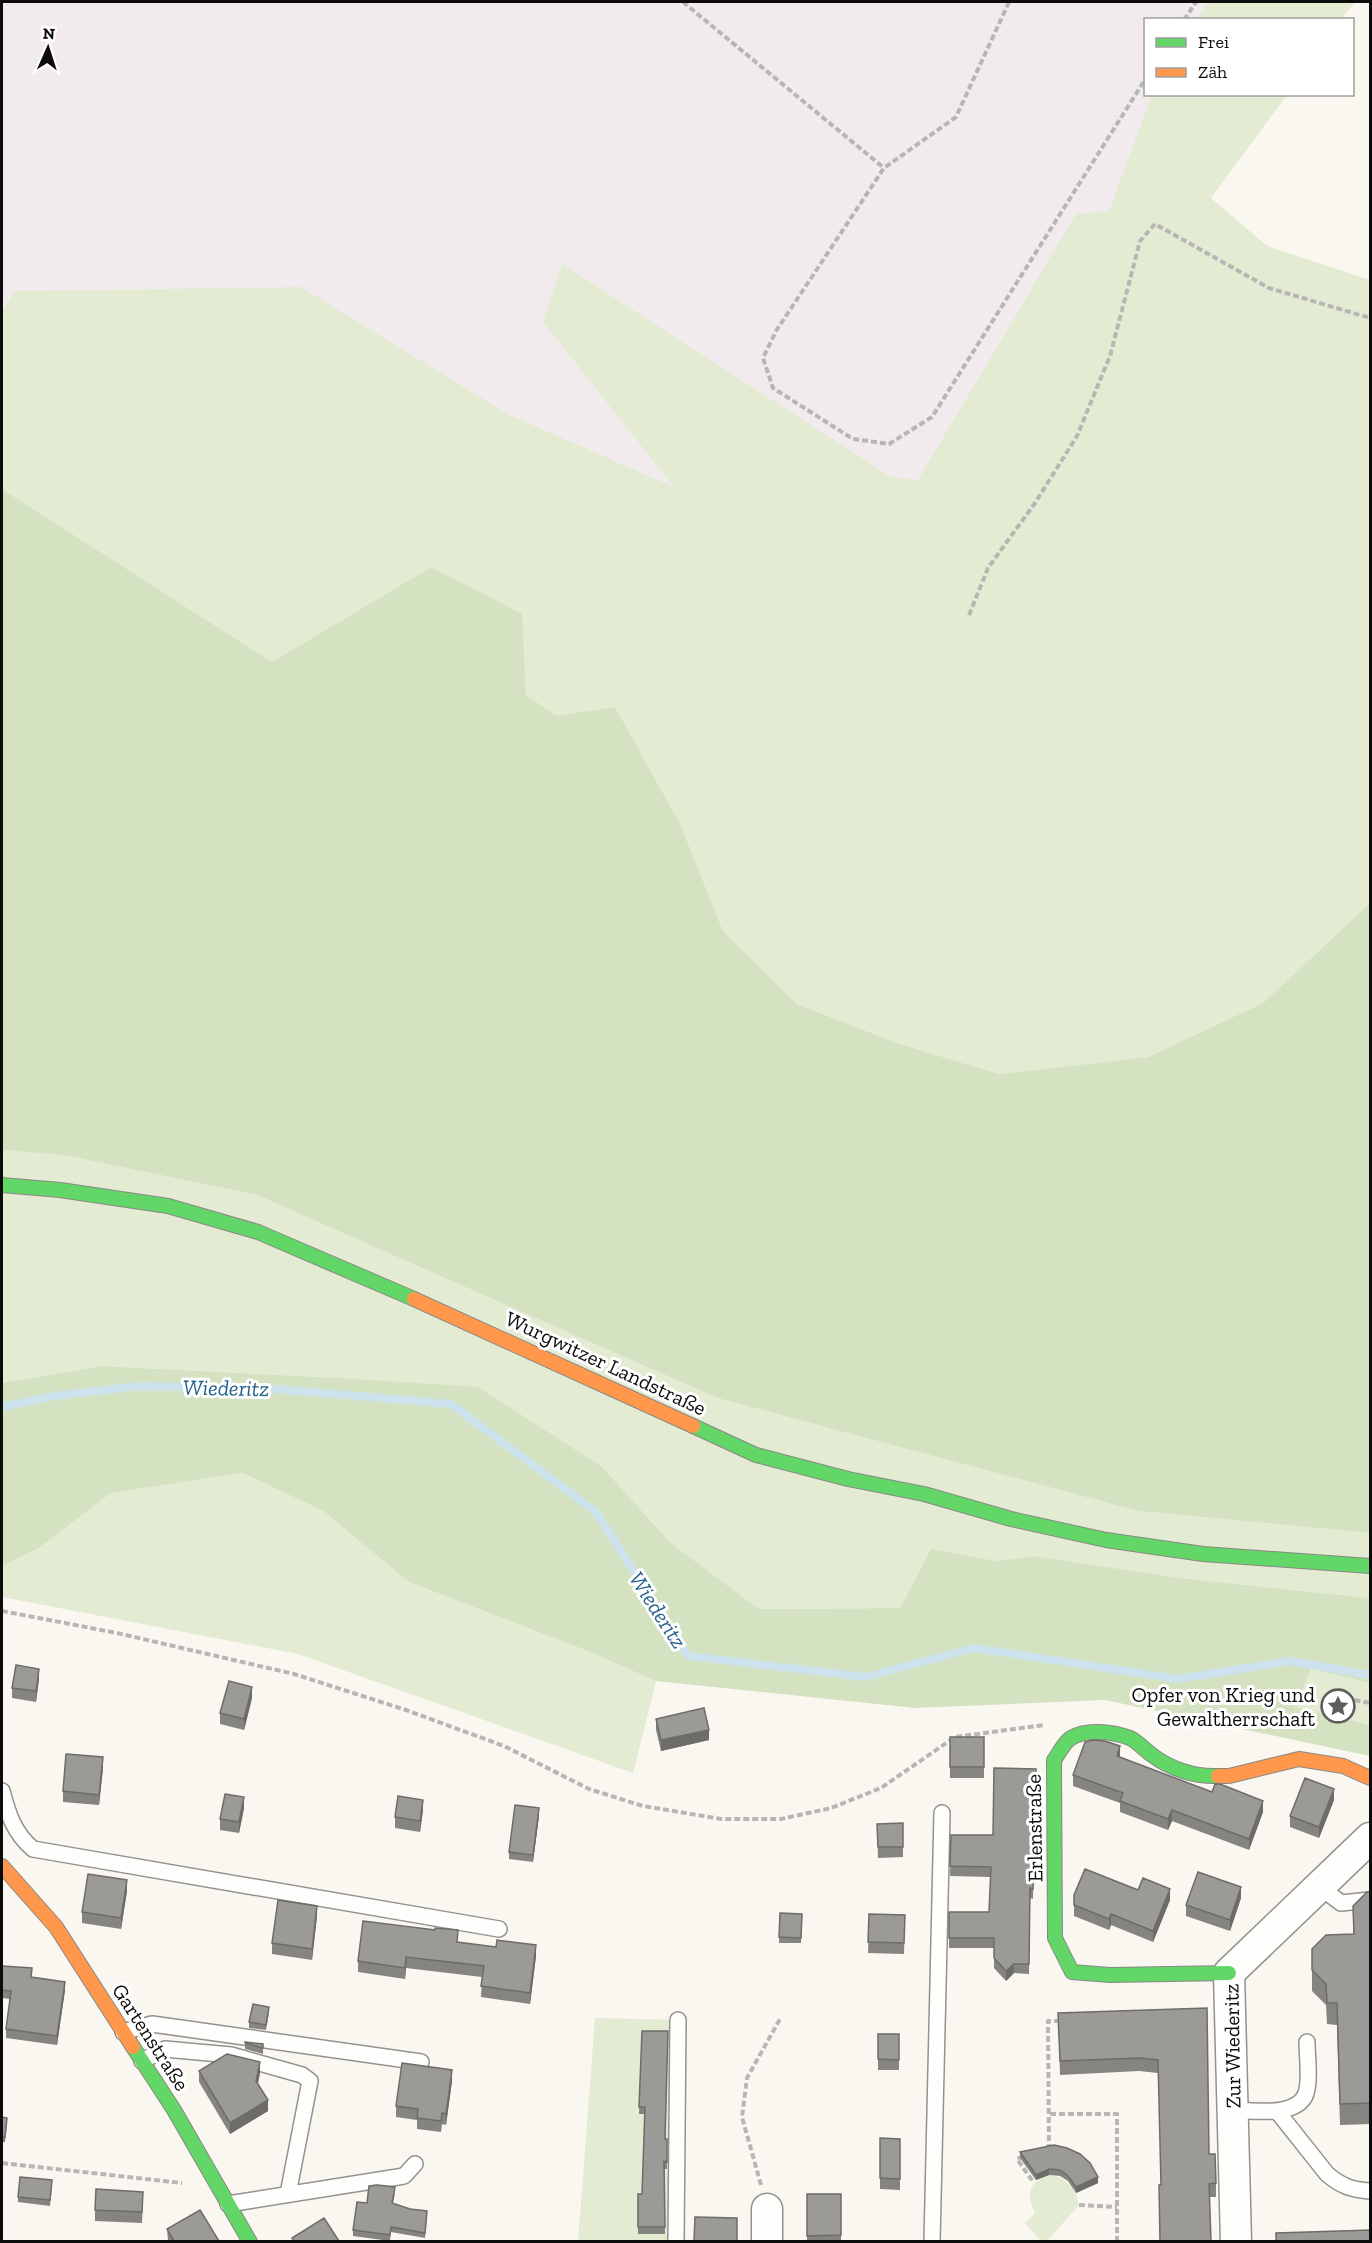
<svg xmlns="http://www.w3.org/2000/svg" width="1372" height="2243" viewBox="0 0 1372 2243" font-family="'Zilla Slab',serif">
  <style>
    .industrial { fill: #f1ebed }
    .green { fill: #e3ebd3 }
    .forest { fill: #d4e2c2 }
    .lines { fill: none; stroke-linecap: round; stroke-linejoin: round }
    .stream { stroke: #cce3ee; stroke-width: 8 }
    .lane-casing { stroke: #93928f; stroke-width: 18 }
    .street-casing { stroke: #93928f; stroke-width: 33 }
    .fast-casing { stroke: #8a8885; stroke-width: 16 }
    .slow-casing { stroke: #8a8885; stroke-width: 16 }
    .path { stroke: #b7b6b5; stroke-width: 4; stroke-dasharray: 6 3; stroke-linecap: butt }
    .lane { stroke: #fefefd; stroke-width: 15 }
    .street { stroke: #fefefd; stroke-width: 30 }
    .fast { stroke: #63d668; stroke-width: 14 }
    .slow { stroke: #ff974d; stroke-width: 14 }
    .wall { fill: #868481 }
    .shaded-wall { fill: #6d6c69 }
    .building { fill: #9c9a96; stroke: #6d6c69; stroke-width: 1.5 }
    .labels { text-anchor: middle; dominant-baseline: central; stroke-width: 6; stroke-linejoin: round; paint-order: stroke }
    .street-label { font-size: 21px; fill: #0c0c0c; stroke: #fff }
    .poi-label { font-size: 21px; fill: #0c0c0c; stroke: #fff; text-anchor: end }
    .water-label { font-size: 22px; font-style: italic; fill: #26618c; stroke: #fff }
  </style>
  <rect width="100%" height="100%" fill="#faf7f0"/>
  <path class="industrial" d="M2 2H1355L1341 19 1146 20V94L1287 95 1132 152 1006 480 676 488 506 413 2 312Z"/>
  <path class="green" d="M1209 2H1355L1341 19H1197Z
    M1152 95H1287L1211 198 1267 246 1370 280V903L1263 1003 1148 1057 999 1074 897 1043 797 1004 723 931 681 826 557 716 526 695 521 614 431 567 272 662 2 489V312L15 291 301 287 506 413 674 487 543 322 562 264 891 477 918 480 1076 214 1109 211Z
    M2 1150 63 1155 257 1195 498 1300 1139 1511 1370 1533V1598L1180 1578 1035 1556 997 1561 931 1549 900 1608 759 1609 671 1543 602 1467 341 1378 102 1366 2 1383Z
    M243 1473 323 1511 409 1582 585 1650 656 1681 633 1773 298 1654 2 1597V1566L39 1548 111 1493Z
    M1310 1669 1370 1683V1725L1293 1707Z
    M595 2018 680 2020 678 2241 578 2242Z
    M1049 2175C1068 2177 1075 2188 1079 2205L1047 2241H1041L1025 2223 1035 2213C1025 2193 1029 2183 1049 2175Z"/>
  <path class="forest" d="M2 489 272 662 431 567 522 614 526 695 557 716 615 707 681 826 723 931 797 1004 897 1043 999 1074 1148 1057 1263 1003 1370 903V1533L1139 1511 718 1398 257 1195 63 1155 2 1150Z
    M102 1366 341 1378 478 1387 602 1467 671 1543 759 1609 900 1608 931 1549 997 1561 1035 1556 1180 1578 1370 1598V1683L1311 1669 1294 1707 1370 1725V1756L1105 1700 915 1708 656 1681 585 1650 409 1582 323 1511 243 1473 111 1493 39 1548 2 1566V1383Z"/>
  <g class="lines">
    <path class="stream" d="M2 1407 54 1396 140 1386 274 1389 451 1404 596 1512 688 1656 866 1677 974 1648 1178 1679 1290 1661 1370 1675"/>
    <defs>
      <path id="lane" d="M2 1791C8 1814 14 1833 33 1849L499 1929
        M1320 1887 1341 1903 1370 1900
        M123 2032 152 2024 421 2062
        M142 2061 165 2049 231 2055 302 2075 310 2081 288 2194
        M1233 2110C1254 2111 1303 2118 1307 2089 1310 2074 1307 2057 1307 2042
        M1277 2111 1327 2174C1341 2186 1352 2190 1370 2191
        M228 2204 404 2176 415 2164
        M676 2242 678 2020
        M932 2242 942 1813"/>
      <path id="street" d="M767 2242V2209
        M1236 2242 1229 1973 1370 1838"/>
      <path id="fast" d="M2 1185 60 1190 168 1206 258 1232 414 1299
        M693 1426 756 1455 848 1479 924 1494 1011 1519 1106 1540 1203 1554 1370 1566
        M1218 1776C1195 1777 1170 1769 1152 1755 1145 1750 1138 1742 1130 1738 1114 1732 1087 1728 1071 1738 1064 1742 1059 1754 1054 1760L1055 1938 1072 1972 1110 1975 1229 1973
        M133 2047 174 2110 250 2242"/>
      <path id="slow" d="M414 1299 693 1426
        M1218 1776H1229L1299 1759 1343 1766 1370 1778
        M2 1866 56 1927 133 2047"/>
    </defs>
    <use href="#lane" class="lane-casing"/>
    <use href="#street" class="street-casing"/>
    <use href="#fast" class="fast-casing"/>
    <use href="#slow" class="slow-casing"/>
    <path class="path" d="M683 2 884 168
      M1009 2 956 117 884 168 776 331 763 358 773 388 853 439 889 444 932 417 1146 78
      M1184 20 1196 2
      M969 615 988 568 1035 503 1077 436 1110 356 1140 241 1155 224 1269 288 1370 318
      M2 1611 117 1633 294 1674 406 1710 504 1746 589 1789 643 1806 721 1819H781L831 1808 881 1788 955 1737 1044 1725
      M1328 1695 1370 1703
      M1050 2114H1117V2242
      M1046 2147H1049L1048 2021H1063
      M1023 2156 1017 2159 1034 2183
      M2 2163 182 2183
      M761 2185 742 2117 747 2078 780 2019
      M1079 2205 1117 2207
      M1048 2240V2242"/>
    <use href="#lane" class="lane"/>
    <use href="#street" class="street"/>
    <use href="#fast" class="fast"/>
    <use href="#slow" class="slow"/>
  </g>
  <path class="wall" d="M39 1679 36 1702 12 1698V1688Z
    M252 1698 244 1730 220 1724V1713Z
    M656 1719 709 1740 661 1751 656 1730Z
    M950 1737H984V1778H950Z
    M1120 1757 1263 1812 1249 1850 1172 1821 1168 1830 1120 1812V1803L1073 1786V1775Z
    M103 1768 99 1805 63 1802V1791Z
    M1036 1769 1033 1899 1030 1898 1029 1974 1014 1973 1006 1981 994 1968V1948H949V1912H989L991 1877 950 1876 951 1835H993Z
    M1334 1800 1319 1838 1290 1827V1816Z
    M244 1808 239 1833 220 1830V1819Z
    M423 1810 420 1832 395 1828V1817Z
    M539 1816 533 1862 509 1859V1852Z
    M903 1823V1857L878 1858 877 1824Z
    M1138 1890 1170 1900 1153 1942 1111 1925 1109 1930 1074 1916V1895Z
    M127 1891 121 1929 82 1923V1912Z
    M1371 1892V2124L1340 2125 1337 2025 1327 2024 1326 2005 1312 1991V1949L1353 1934V1906Z
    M1241 1898 1230 1931 1186 1916V1905Z
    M780 1913 802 1914 801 1943H779Z
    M869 1914 905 1915 904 1954 868 1953Z
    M317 1916 312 1960 272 1954V1943Z
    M458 1942 536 1956 530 2004 481 1997 482 1977 406 1968 405 1979 358 1972V1961Z
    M2 1966 65 1990 57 2045 6 2038V2029L10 1999 2 1998Z
    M1207 2008 1209 2154 1216 2183V2197H1210L1158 2073 1139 2071 1060 2075 1058 2013Z
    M269 2013 266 2030 249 2028V2022Z
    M642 2031 665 2139H667V2169H664L665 2234H638V2194H642L645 2114H639Z
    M878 2034H899V2070H878Z
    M245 2042 263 2044V2054L245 2049Z
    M199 2071 260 2073 258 2084 268 2111 230 2134 199 2082Z
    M452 2081 446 2125 442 2124 441 2132 417 2129V2120L396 2117V2106Z
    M2 2117 7 2123 5 2142H2Z
    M880 2138 900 2139V2190L880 2189Z
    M1020 2152 1098 2183 1076 2193 1068 2181 1060 2176 1049 2175 1036 2180 1020 2158Z
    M52 2186 50 2206 18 2202V2197Z
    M395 2193 393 2203 427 2217 425 2238 391 2232 390 2241 353 2236V2230L367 2203Z
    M807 2194H841V2241H807Z
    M143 2202 142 2223 95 2221V2210Z
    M167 2229 219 2241H168Z"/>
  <path class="shaded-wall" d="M39 1669V1679L36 1702V1691Z
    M252 1687V1698L244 1730V1719Z
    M709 1730V1740L661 1751V1740Z
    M1120 1746V1757L1117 1756Z
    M103 1757V1768L99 1805V1795Z
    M1334 1789V1800L1319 1838V1827Z
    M244 1797V1808L239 1833V1822Z
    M423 1800V1810L420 1832V1821Z
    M1263 1801V1812L1249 1850V1839Z
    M539 1808V1816L533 1862V1855Z
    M1172 1810V1821L1168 1830V1819Z
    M127 1880V1891L121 1929V1918Z
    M1241 1887V1898L1230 1931V1920Z
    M1170 1889V1900L1153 1942V1931Z
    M317 1906V1916L312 1960V1949Z
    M1111 1914V1925L1109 1930V1919Z
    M536 1945V1956L530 2004V1993Z
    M406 1957V1968L405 1979V1968Z
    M1014 1964V1973L1006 1981V1971Z
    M65 1982V1990L57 2045V2036Z
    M260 2062V2073L256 2092V2081Z
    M452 2070V2081L446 2125V2114Z
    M268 2100V2111L230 2134V2123Z
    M1049 2169V2175L1036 2180V2175Z
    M1098 2177V2183L1076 2193V2187Z"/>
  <path class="building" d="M16 1665 39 1669 36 1691 12 1688Z
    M229 1681 252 1687 244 1719 220 1713Z
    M704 1708 709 1730 661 1740 656 1719Z
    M950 1737H984V1767H950Z
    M1092 1740 1105 1741 1120 1746 1117 1756 1212 1792 1215 1784H1220L1263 1801 1249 1839 1172 1810 1168 1819 1120 1801 1123 1793 1073 1775 1085 1742Z
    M66 1754 103 1757 99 1795 63 1791Z
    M994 1768 1036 1769 1033 1889 1030 1888 1029 1964H1014L1006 1971 994 1958V1938H949V1912H989L991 1867 950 1866 951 1835H993Z
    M1305 1778 1334 1789 1319 1827 1290 1816Z
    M225 1794 244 1797 239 1822 220 1819Z
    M398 1796 423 1800 420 1821 395 1817Z
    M515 1805 539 1808 533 1855 509 1852Z
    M903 1823V1847H878L877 1824Z
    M1085 1869 1138 1890 1143 1878 1170 1889 1153 1931 1111 1914 1109 1919 1074 1905V1895Z
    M1198 1872 1241 1887 1230 1920 1186 1905Z
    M88 1874 127 1880 121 1918 82 1912Z
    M1367 1892H1371V2103L1340 2104 1337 2003H1327L1326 1984 1312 1970V1949L1326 1935 1354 1934 1353 1906Z
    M278 1900 317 1906 312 1949 272 1943Z
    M780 1913 802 1914 801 1938 779 1937Z
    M869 1914 905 1915 904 1943 868 1942Z
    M363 1921 435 1930V1928L458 1930 457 1942 496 1947 497 1940 536 1945 530 1993 481 1986 484 1966 406 1957 405 1968 358 1961Z
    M2 1966 32 1968 31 1977 65 1982 57 2036 6 2029 11 1991 2 1990Z
    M253 2004 269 2007 266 2025 249 2022Z
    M1207 2008 1209 2154H1215L1216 2183 1209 2184 1211 2241H1160L1159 2185H1161L1158 2060 1139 2058 1060 2061 1058 2013Z
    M642 2031H668L665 2139H667V2162L664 2161 665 2227H638V2194H642L645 2107H639Z
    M878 2034H899V2060L878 2059Z
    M245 2042 263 2044V2048L245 2043Z
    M227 2054 260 2062 256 2081 268 2100 230 2123 199 2071Z
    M402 2063 452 2070 446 2114 442 2113 441 2121 417 2118 418 2109 396 2106Z
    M2 2117 7 2118 5 2137 2 2136Z
    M880 2138 900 2139V2179L880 2178Z
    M1054 2145 1067 2148 1080 2154 1090 2163 1098 2177 1076 2187 1068 2176 1060 2170 1049 2169 1036 2175 1020 2152Z
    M20 2177 52 2180 50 2200 18 2197Z
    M377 2185 395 2187 392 2203 410 2209 427 2211 425 2233 391 2227 390 2235 353 2230 357 2202 367 2203 369 2186Z
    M96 2189 143 2192 142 2212 95 2210Z
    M807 2194H841V2235L807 2236Z
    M200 2210 219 2241H174L167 2229Z
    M695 2217 737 2218V2241H694Z
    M324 2218 339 2241H294L292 2238Z
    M1371 2230V2241H1276V2233Z"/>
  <defs>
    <symbol id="sight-ring" viewBox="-11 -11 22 22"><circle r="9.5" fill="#fff" stroke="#5f5e5c" stroke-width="1.5"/><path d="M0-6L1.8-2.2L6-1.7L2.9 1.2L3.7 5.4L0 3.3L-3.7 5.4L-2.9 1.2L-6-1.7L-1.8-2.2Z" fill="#5f5e5c"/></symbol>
  </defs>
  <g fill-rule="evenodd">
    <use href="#sight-ring" x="1319" y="1687" width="38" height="38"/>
  </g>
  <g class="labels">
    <g class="street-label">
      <text transform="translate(606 1363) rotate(25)">Wurgwitzer Landstraße</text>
      <text transform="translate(1034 1828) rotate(-91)">Erlenstraße</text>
      <text transform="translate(151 2037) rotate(57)">Gartenstraße</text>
      <text transform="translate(1232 2046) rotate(-91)">Zur Wiederitz</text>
    </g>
    <g class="poi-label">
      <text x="1315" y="1694">Opfer von Krieg und<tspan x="1315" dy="24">Gewaltherrschaft</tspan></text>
    </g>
    <g class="water-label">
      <text transform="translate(226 1388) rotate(1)">Wiederitz</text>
      <text transform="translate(658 1610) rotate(57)">Wiederitz</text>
    </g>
  </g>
  <rect width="1372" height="2243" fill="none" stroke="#0c0c0c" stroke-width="6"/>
  <rect x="1144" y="18" width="210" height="78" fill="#ffffff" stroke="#9e9e9e" stroke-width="1.5"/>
  <rect x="1156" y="38" width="30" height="9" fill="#63d668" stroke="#9e9e9e" stroke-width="1.5"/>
  <text x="1198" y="48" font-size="18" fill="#0c0c0c">Frei</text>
  <rect x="1156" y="68" width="30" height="9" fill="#ff974d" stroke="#9e9e9e" stroke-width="1.5"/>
  <text x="1198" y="78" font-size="18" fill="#0c0c0c">Zäh</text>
  <g transform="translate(48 48) rotate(3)" stroke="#ffffff" stroke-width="4.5" paint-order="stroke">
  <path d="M0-4.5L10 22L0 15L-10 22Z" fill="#0c0c0c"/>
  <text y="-9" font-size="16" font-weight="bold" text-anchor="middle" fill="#0c0c0c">N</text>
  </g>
</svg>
